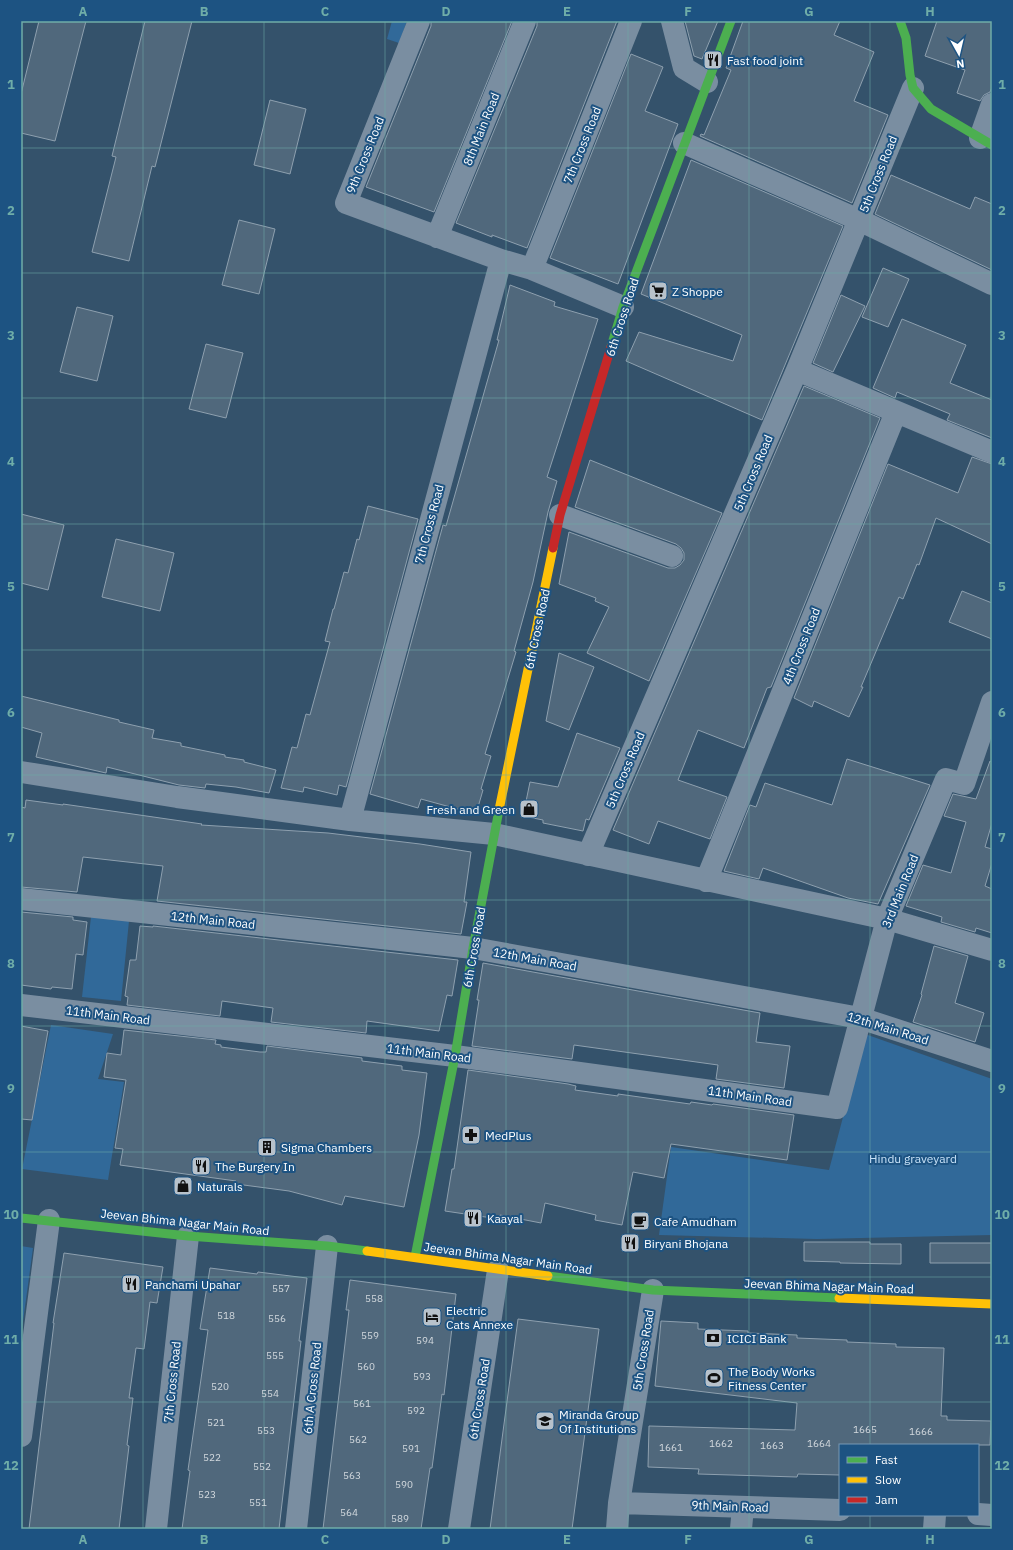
<svg xmlns="http://www.w3.org/2000/svg" width="1013" height="1550" viewBox="0 0 1013 1550" font-family="'IBM Plex Sans',sans-serif">
  <style>
    .green { fill: #316999 }
    .building { fill: #50687c; stroke: #8ea0af }
    .lines { fill: none; stroke-linecap: round; stroke-linejoin: round }
    .street { stroke: #7a8ea1; stroke-width: 22 }
    .fast { stroke: #4caf50; stroke-width: 9 }
    .slow { stroke: #ffc107; stroke-width: 9 }
    .jam { stroke: #c62828; stroke-width: 9 }
    .grid { fill: none; stroke: #6fada8; stroke-width: 1; stroke-opacity: 0.55 }
    .labels { text-anchor: middle; dominant-baseline: central; stroke-width: 4; stroke-linejoin: round; paint-order: stroke }
    .number-label { font-size: 10px; fill: #d3d9de }
    .poi-label { font-size: 12px; fill: #fff; stroke: #1d5382; text-anchor: start }
    .street-label { font-size: 12px; fill: #fff; stroke: #1d5382 }
    .park-label { font-size: 12px; fill: #c7e1f7; stroke: #1d5382 }
    .neatline { fill: none; stroke: #6fada8; stroke-width: 1.5 }
    .grid-label { font-size: 13px; text-anchor: middle; font-weight: bold; fill: #6fada8 }
  </style>
  <rect width="100%" height="100%" fill="#34526b"/>
  <path class="green" d="M392 21H407L399 43 387 39Z
    M91 917 129 921 121 1001 82 997Z
    M51 1025 113 1034 98 1079 124 1082 108 1180 22 1169Z
    M865 1034 992 1079V1235L817 1239 659 1235 671 1147 829 1170Z
    M21 1246 33 1248 21 1336Z"/>
  <path class="building" d="M39 21H86L55 141 21 133V94Z
    M145 21H192L155 167 152 166 129 261 92 252 116 157 112 156Z
    M431 21H512L434 212 366 187 431 26Z
    M537 21H617L527 248 492 235V237L456 223 537 26Z
    M685 21H718L702 59 694 56Z
    M743 21H840L834 35 874 52 854 101 888 115 852 203 700 136 701 134 704 135 731 70 726 68Z
    M937 21H992V87L990 92 984 95 980 101 957 93 965 70 925 56Z
    M631 54 663 67 645 111 678 124 618 284 550 258Z
    M270 100 306 109 290 174 254 165Z
    M691 160 843 226 762 420 626 361 639 332 733 361 742 335 641 294Z
    M891 175 970 209 975 197 992 204V270L875 214Z
    M239 220 275 229 259 294 222 285Z
    M883 268 909 279 888 327 862 317Z
    M510 285 555 302 554 306 598 319 547 477 557 481 548 512 533 582 514 651 516 652 485 754 491 756 481 789 483 790 476 814 421 799 418 808 370 794 443 525 446 526 499 340H497Z
    M841 295 865 306 833 372 813 363Z
    M77 307 113 316 97 381 60 372Z
    M902 319 966 345 950 383 992 400V438L947 420 950 414 897 392 895 398 873 388Z
    M206 344 243 353 226 418 189 409Z
    M804 386 880 418 771 687 767 688 744 748 698 730 678 780 727 797 710 839 658 821 649 844 613 830Z
    M972 457 992 464V544L936 518 919 565 917 564 903 599 899 597 861 687H863L849 717 814 701 812 707 794 698 888 464 958 493Z
    M590 460 722 513 649 681 587 653 609 607 595 601 596 598 559 584 569 532 668 568H675L680 565 684 560V553L681 548 676 544 575 507Z
    M368 506 418 519 346 787 339 785 337 795 304 787 303 792 281 788 292 747 297 748 306 714 310 715 330 642 325 641 333 609H334L344 572 348 573 357 539 359 540Z
    M21 514 64 525 48 590 21 583Z
    M116 539 174 553 160 611 102 597Z
    M962 591 992 603V639L949 622Z
    M559 653 594 667 569 730 546 721Z
    M21 696 119 720V722L154 730 152 738 181 743V746L225 755V757L244 760V762L276 770 269 793 236 787 206 784 205 788 179 785 107 767 106 773 36 757 42 733 21 727Z
    M577 733 620 748 589 820 586 819 583 831 543 823V820L523 816 530 782 558 787Z
    M847 759 930 785 878 904 848 898 763 868 759 879 724 871 750 805 756 807 765 783 832 805Z
    M990 761 992 762V823L985 847 992 849V863L985 886 992 889V933L976 928 975 932 941 922 942 917 906 906 923 865 951 873 966 822 944 816 953 794 976 799Z
    M26 800 63 805V804L202 824 201 825 328 833 420 844 471 852 464 902H467L461 934 157 901 163 866 83 857 77 892 21 887V807L25 808Z
    M21 912 73 917V920L87 922 83 955 76 954 72 989 52 987 51 989 21 985Z
    M140 926 153 927V926L458 960 452 996 447 995 439 1031 367 1021 366 1033 271 1022 273 1008 222 1001 220 1016 127 1005 128 997 125 996 130 960H136Z
    M934 946 968 956 955 1003 984 1013 975 1042 913 1022 922 995 921 994Z
    M483 963 760 1013 756 1042 790 1046 784 1088 716 1079 718 1065 574 1045 572 1059 472 1046 479 1000H477Z
    M21 1026 48 1031 32 1120 21 1119Z
    M124 1030 216 1040 215 1044 221 1045V1047L260 1052H266L267 1046 362 1058V1061L402 1066V1070L427 1073 419 1135 404 1207 345 1196 342 1205 289 1191 236 1184V1181L120 1165 123 1149 115 1148 126 1080 104 1077 107 1053 121 1055Z
    M468 1070 568 1084 576 1086 575 1090 618 1096V1094L690 1104 691 1102 712 1105 713 1104 794 1115 787 1160 671 1144 664 1178 633 1172 622 1225 595 1220 596 1215 545 1203 541 1223 500 1215 499 1219 445 1211 452 1169H454Z
    M804 1242H870V1244H901V1264L840 1263V1262L804 1261Z
    M930 1243H992V1263H930Z
    M64 1253 163 1267 157 1303 150 1302 144 1349 136 1348 129 1398H133L127 1445 129 1446 119 1529H29L54 1323H53Z
    M210 1268 257 1274 258 1272 307 1278 299 1341H301L279 1529H182L190 1471 188 1470 208 1330 200 1329Z
    M350 1280 456 1294 444 1395 442 1394 432 1468H430L421 1529H323L349 1310H346Z
    M518 1319 599 1329 572 1529H490Z
    M661 1321 698 1323V1329L748 1331V1333L797 1335V1338L847 1340V1342L896 1344V1347L944 1348 941 1416H947V1420L991 1421 990 1445H840V1475L798 1474 797 1477 698 1474 699 1469 648 1467 649 1426 795 1430 797 1403 655 1386Z"/>
  <g class="lines">
    <path class="street" d="M419 21 346 203 501 260
      M672 21 684 68 707 82
      M980 138 992 104
      M684 143 859 220 992 284
      M437 237 525 21
      M532 269 631 21
      M797 370 992 452
      M560 515 672 556
      M21 772 177 797 350 820 494 834 887 919 992 950
      M350 820 501 260 532 269 623 307
      M588 855 797 370 913 88
      M706 881 896 412
      M21 899 473 948 860 1018 992 1061
      M21 1005 455 1056 837 1108 887 919 946 779 964 784 992 702
      M21 1436 49 1220
      M619 1503 840 1510
      M978 1514 992 1515
      M156 1529 188 1236
      M296 1529 327 1246
      M459 1529 498 1270
      M617 1529 619 1503 653 1290
      M741 1529 743 1507
      M934 1529 935 1515"/>
    <path class="fast" d="M900 21 906 38 910 75 913 88 931 109 992 145
      M611 347 623 307 731 21
      M21 1218 188 1236 327 1246 367 1251
      M415 1257 455 1056 473 948 499 810
      M548 1276 653 1290 839 1298"/>
    <path class="slow" d="M499 810 553 548
      M367 1251 548 1276
      M839 1298 992 1304"/>
    <path class="jam" d="M553 548 560 515 611 347"/>
  </g>
  <path class="grid" d="M143 21V1529M264 21V1529M385 21V1529M506 21V1529M628 21V1529M749 21V1529M870 21V1445M21 148H992M21 273H992M21 398H992M21 524H992M21 650H992M21 775H992M21 900H992M21 1026H992M21 1152H992M21 1277H992M21 1402H992M870 1515V1529"/>
  <defs>
    <symbol id="restaurant-square" viewBox="-11 -11 22 22"><rect x="-9" y="-9" width="18" height="18" rx="4" fill="#b8c2cb" stroke="#1d5382"/><path d="M-5-6h1v4h1v-4h1v4h1v-4h1v5L-1.5 .5V6h-2V.5L-5-1ZM5-6V6H3V1.5H1.5Q1.5-4 5-6Z" fill="#111"/></symbol>
    <symbol id="supermarket-square" viewBox="-11 -11 22 22"><rect x="-9" y="-9" width="18" height="18" rx="4" fill="#b8c2cb" stroke="#1d5382"/><path d="M-6-5.5h2.5l.6 2H6L4.5 2H-2.5L-4.4-4H-6ZM-1.5 3.2a1.3 1.3 0 1 0 .1 0ZM3 3.2a1.3 1.3 0 1 0 .1 0Z" fill="#111"/></symbol>
    <symbol id="shop-square" viewBox="-11 -11 22 22"><rect x="-9" y="-9" width="18" height="18" rx="4" fill="#b8c2cb" stroke="#1d5382"/><path d="M-5-2.5h2.3a2.7 3.5 0 0 1 5.4 0H5L5.5 6h-11ZM-1.5-2.5h3a1.5 2.3 0 0 0-3 0Z" fill="#111"/></symbol>
    <symbol id="pharmacy-square" viewBox="-11 -11 22 22"><rect x="-9" y="-9" width="18" height="18" rx="4" fill="#b8c2cb" stroke="#1d5382"/><path d="M-2-6h4v4h4v4h-4v4h-4v-4h-4v-4h4Z" fill="#111"/></symbol>
    <symbol id="building-square" viewBox="-11 -11 22 22"><rect x="-9" y="-9" width="18" height="18" rx="4" fill="#b8c2cb" stroke="#1d5382"/><path d="M-4-6H4V6H1V3H-1V6H-4ZM-2.5-4.3h1.7v1.8h-1.7ZM.8-4.3h1.7v1.8H.8ZM-2.5-1h1.7V.8h-1.7ZM.8-1h1.7V.8H.8Z" fill="#111"/></symbol>
    <symbol id="cafe-square" viewBox="-11 -11 22 22"><rect x="-9" y="-9" width="18" height="18" rx="4" fill="#b8c2cb" stroke="#1d5382"/><path d="M-5.5-4.5H6V0H3Q3 3.5 0 3.5H-2.5Q-5.5 3.5-5.5 0ZM3-3.2v2h1.7v-2ZM-6 4.5H4V6H-6Z" fill="#111"/></symbol>
    <symbol id="hotel-square" viewBox="-11 -11 22 22"><rect x="-9" y="-9" width="18" height="18" rx="4" fill="#b8c2cb" stroke="#1d5382"/><path d="M-6-4.5h1.5V1H6V5H4.5V3h-9V5H-6ZM-4 0a1.8 1.8 0 1 1 3.6 0ZM.5 0V-2.5h3Q6-2.5 6 0Z" fill="#111"/></symbol>
    <symbol id="bank-square" viewBox="-11 -11 22 22"><rect x="-9" y="-9" width="18" height="18" rx="4" fill="#b8c2cb" stroke="#1d5382"/><path d="M-6-4H6V4H-6ZM0-2.3a2.3 2.3 0 1 0 0 4.6a2.3 2.3 0 1 0 0-4.6Z" fill="#111"/></symbol>
    <symbol id="stadium-square" viewBox="-11 -11 22 22"><rect x="-9" y="-9" width="18" height="18" rx="4" fill="#b8c2cb" stroke="#1d5382"/><path d="M0-5a6.5 5 0 1 0 0 10a6.5 5 0 1 0 0-10ZM-3.5-1.8h7v3.6h-7Z" fill="#111"/></symbol>
    <symbol id="school-square" viewBox="-11 -11 22 22"><rect x="-9" y="-9" width="18" height="18" rx="4" fill="#b8c2cb" stroke="#1d5382"/><path d="M0-5L7-2L0 1L-7-2ZM-4 1L0 2.5L4 1V4Q0 6-4 4Z" fill="#111"/></symbol>
  </defs>
  <g fill-rule="evenodd">
    <use href="#restaurant-square" x="702" y="49" width="22" height="22"/>
    <use href="#supermarket-square" x="647" y="280" width="22" height="22"/>
    <use href="#shop-square" x="518" y="798" width="22" height="22"/>
    <use href="#pharmacy-square" x="460" y="1124" width="22" height="22"/>
    <use href="#building-square" x="256" y="1136" width="22" height="22"/>
    <use href="#restaurant-square" x="190" y="1155" width="22" height="22"/>
    <use href="#shop-square" x="172" y="1175" width="22" height="22"/>
    <use href="#restaurant-square" x="462" y="1207" width="22" height="22"/>
    <use href="#cafe-square" x="629" y="1210" width="22" height="22"/>
    <use href="#restaurant-square" x="619" y="1232" width="22" height="22"/>
    <use href="#restaurant-square" x="120" y="1273" width="22" height="22"/>
    <use href="#hotel-square" x="421" y="1306" width="22" height="22"/>
    <use href="#bank-square" x="702" y="1327" width="22" height="22"/>
    <use href="#stadium-square" x="703" y="1367" width="22" height="22"/>
    <use href="#school-square" x="534" y="1410" width="22" height="22"/>
  </g>
  <g class="labels">
    <g class="number-label">
      <text x="281" y="1288">557</text>
      <text x="374" y="1298">558</text>
      <text x="226" y="1315">518</text>
      <text x="277" y="1318">556</text>
      <text x="370" y="1335">559</text>
      <text x="425" y="1340">594</text>
      <text x="275" y="1355">555</text>
      <text x="366" y="1366">560</text>
      <text x="422" y="1376">593</text>
      <text x="220" y="1386">520</text>
      <text x="270" y="1393">554</text>
      <text x="362" y="1403">561</text>
      <text x="416" y="1410">592</text>
      <text x="216" y="1422">521</text>
      <text x="865" y="1429">1665</text>
      <text x="266" y="1430">553</text>
      <text x="921" y="1431">1666</text>
      <text x="358" y="1439">562</text>
      <text x="721" y="1443">1662</text>
      <text x="819" y="1443">1664</text>
      <text x="772" y="1445">1663</text>
      <text x="671" y="1447">1661</text>
      <text x="411" y="1448">591</text>
      <text x="212" y="1457">522</text>
      <text x="262" y="1466">552</text>
      <text x="352" y="1475">563</text>
      <text x="404" y="1484">590</text>
      <text x="207" y="1494">523</text>
      <text x="258" y="1502">551</text>
      <text x="349" y="1512">564</text>
      <text x="400" y="1518">589</text>
    </g>
    <g class="poi-label">
      <text x="727" y="60">Fast food joint</text>
      <text x="672" y="291">Z Shoppe</text>
      <text x="515" y="809" text-anchor="end">Fresh and Green</text>
      <text x="485" y="1135">MedPlus</text>
      <text x="281" y="1147">Sigma Chambers</text>
      <text x="215" y="1166">The Burgery In</text>
      <text x="197" y="1186">Naturals</text>
      <text x="487" y="1218">Kaayal</text>
      <text x="654" y="1221">Cafe Amudham</text>
      <text x="644" y="1243">Biryani Bhojana</text>
      <text x="145" y="1284">Panchami Upahar</text>
      <text x="446" y="1310">Electric<tspan x="446" dy="14">Cats Annexe</tspan></text>
      <text x="727" y="1338">ICICI Bank</text>
      <text x="728" y="1371">The Body Works<tspan x="728" dy="14">Fitness Center</tspan></text>
      <text x="559" y="1414">Miranda Group<tspan x="559" dy="14">Of Institutions</tspan></text>
    </g>
    <g class="street-label">
      <text transform="translate(481 129) rotate(-68)">8th Main Road</text>
      <text transform="translate(582 145) rotate(-68)">7th Cross Road</text>
      <text transform="translate(365 155) rotate(-68)">9th Cross Road</text>
      <text transform="translate(878 174) rotate(-68)">5th Cross Road</text>
      <text transform="translate(622 317) rotate(-72)">6th Cross Road</text>
      <text transform="translate(753 473) rotate(-67)">5th Cross Road</text>
      <text transform="translate(429 524) rotate(-75)">7th Cross Road</text>
      <text transform="translate(537 629) rotate(-78)">6th Cross Road</text>
      <text transform="translate(801 646) rotate(-68)">4th Cross Road</text>
      <text transform="translate(625 770) rotate(-67)">5th Cross Road</text>
      <text transform="translate(900 891) rotate(-68)">3rd Main Road</text>
      <text transform="translate(213 920) rotate(6)">12th Main Road</text>
      <text transform="translate(474 947) rotate(-80)">6th Cross Road</text>
      <text transform="translate(535 959) rotate(10)">12th Main Road</text>
      <text transform="translate(108 1015) rotate(7)">11th Main Road</text>
      <text transform="translate(888 1028) rotate(17)">12th Main Road</text>
      <text transform="translate(429 1053) rotate(7)">11th Main Road</text>
      <text transform="translate(750 1096) rotate(8)">11th Main Road</text>
      <text transform="translate(185 1222) rotate(6)">Jeevan Bhima Nagar Main Road</text>
      <text transform="translate(508 1258) rotate(8)">Jeevan Bhima Nagar Main Road</text>
      <text transform="translate(829 1286) rotate(2)">Jeevan Bhima Nagar Main Road</text>
      <text transform="translate(643 1350) rotate(-81)">5th Cross Road</text>
      <text transform="translate(172 1382) rotate(-84)">7th Cross Road</text>
      <text transform="translate(312 1388) rotate(-84)">6th A Cross Road</text>
      <text transform="translate(479 1399) rotate(-81)">6th Cross Road</text>
      <text transform="translate(730 1506) rotate(2)">9th Main Road</text>
    </g>
    <g class="park-label">
      <text x="913" y="1158">Hindu graveyard</text>
    </g>
  </g>
  <rect width="1013" height="1550" fill="none" stroke="#1d5382" stroke-width="44"/>
  <rect x="839" y="1444" width="140" height="72" fill="#1d5382" stroke="#7798b4"/>
  <rect x="847" y="1457" width="20" height="6" fill="#4caf50" stroke="#7798b4"/>
  <text x="875" y="1464" font-size="12" fill="#ffffff">Fast</text>
  <rect x="847" y="1477" width="20" height="6" fill="#ffc107" stroke="#7798b4"/>
  <text x="875" y="1484" font-size="12" fill="#ffffff">Slow</text>
  <rect x="847" y="1497" width="20" height="6" fill="#c62828" stroke="#7798b4"/>
  <text x="875" y="1504" font-size="12" fill="#ffffff">Jam</text>
  <g transform="translate(959 54) rotate(172)" stroke="#1d5382" stroke-width="3" paint-order="stroke">
  <path d="M0-3L7 15L0 10L-7 15Z" fill="#ffffff"/>
  <text y="-6" font-size="11" font-weight="bold" text-anchor="middle" fill="#ffffff">N</text>
  </g>
  <rect x="22" y="22" width="969" height="1506" class="neatline"/>
  <g class="grid-label">
    <text x="83" y="16">A</text>
    <text x="204" y="16">B</text>
    <text x="325" y="16">C</text>
    <text x="446" y="16">D</text>
    <text x="567" y="16">E</text>
    <text x="688" y="16">F</text>
    <text x="809" y="16">G</text>
    <text x="930" y="16">H</text>
    <text x="11" y="89">1</text>
    <text x="1002" y="89">1</text>
    <text x="11" y="215">2</text>
    <text x="1002" y="215">2</text>
    <text x="11" y="340">3</text>
    <text x="1002" y="340">3</text>
    <text x="11" y="466">4</text>
    <text x="1002" y="466">4</text>
    <text x="11" y="591">5</text>
    <text x="1002" y="591">5</text>
    <text x="11" y="717">6</text>
    <text x="1002" y="717">6</text>
    <text x="11" y="842">7</text>
    <text x="1002" y="842">7</text>
    <text x="11" y="968">8</text>
    <text x="1002" y="968">8</text>
    <text x="11" y="1093">9</text>
    <text x="1002" y="1093">9</text>
    <text x="11" y="1219">10</text>
    <text x="1002" y="1219">10</text>
    <text x="11" y="1344">11</text>
    <text x="1002" y="1344">11</text>
    <text x="11" y="1470">12</text>
    <text x="1002" y="1470">12</text>
    <text x="83" y="1544">A</text>
    <text x="204" y="1544">B</text>
    <text x="325" y="1544">C</text>
    <text x="446" y="1544">D</text>
    <text x="567" y="1544">E</text>
    <text x="688" y="1544">F</text>
    <text x="809" y="1544">G</text>
    <text x="930" y="1544">H</text>
  </g>
</svg>
